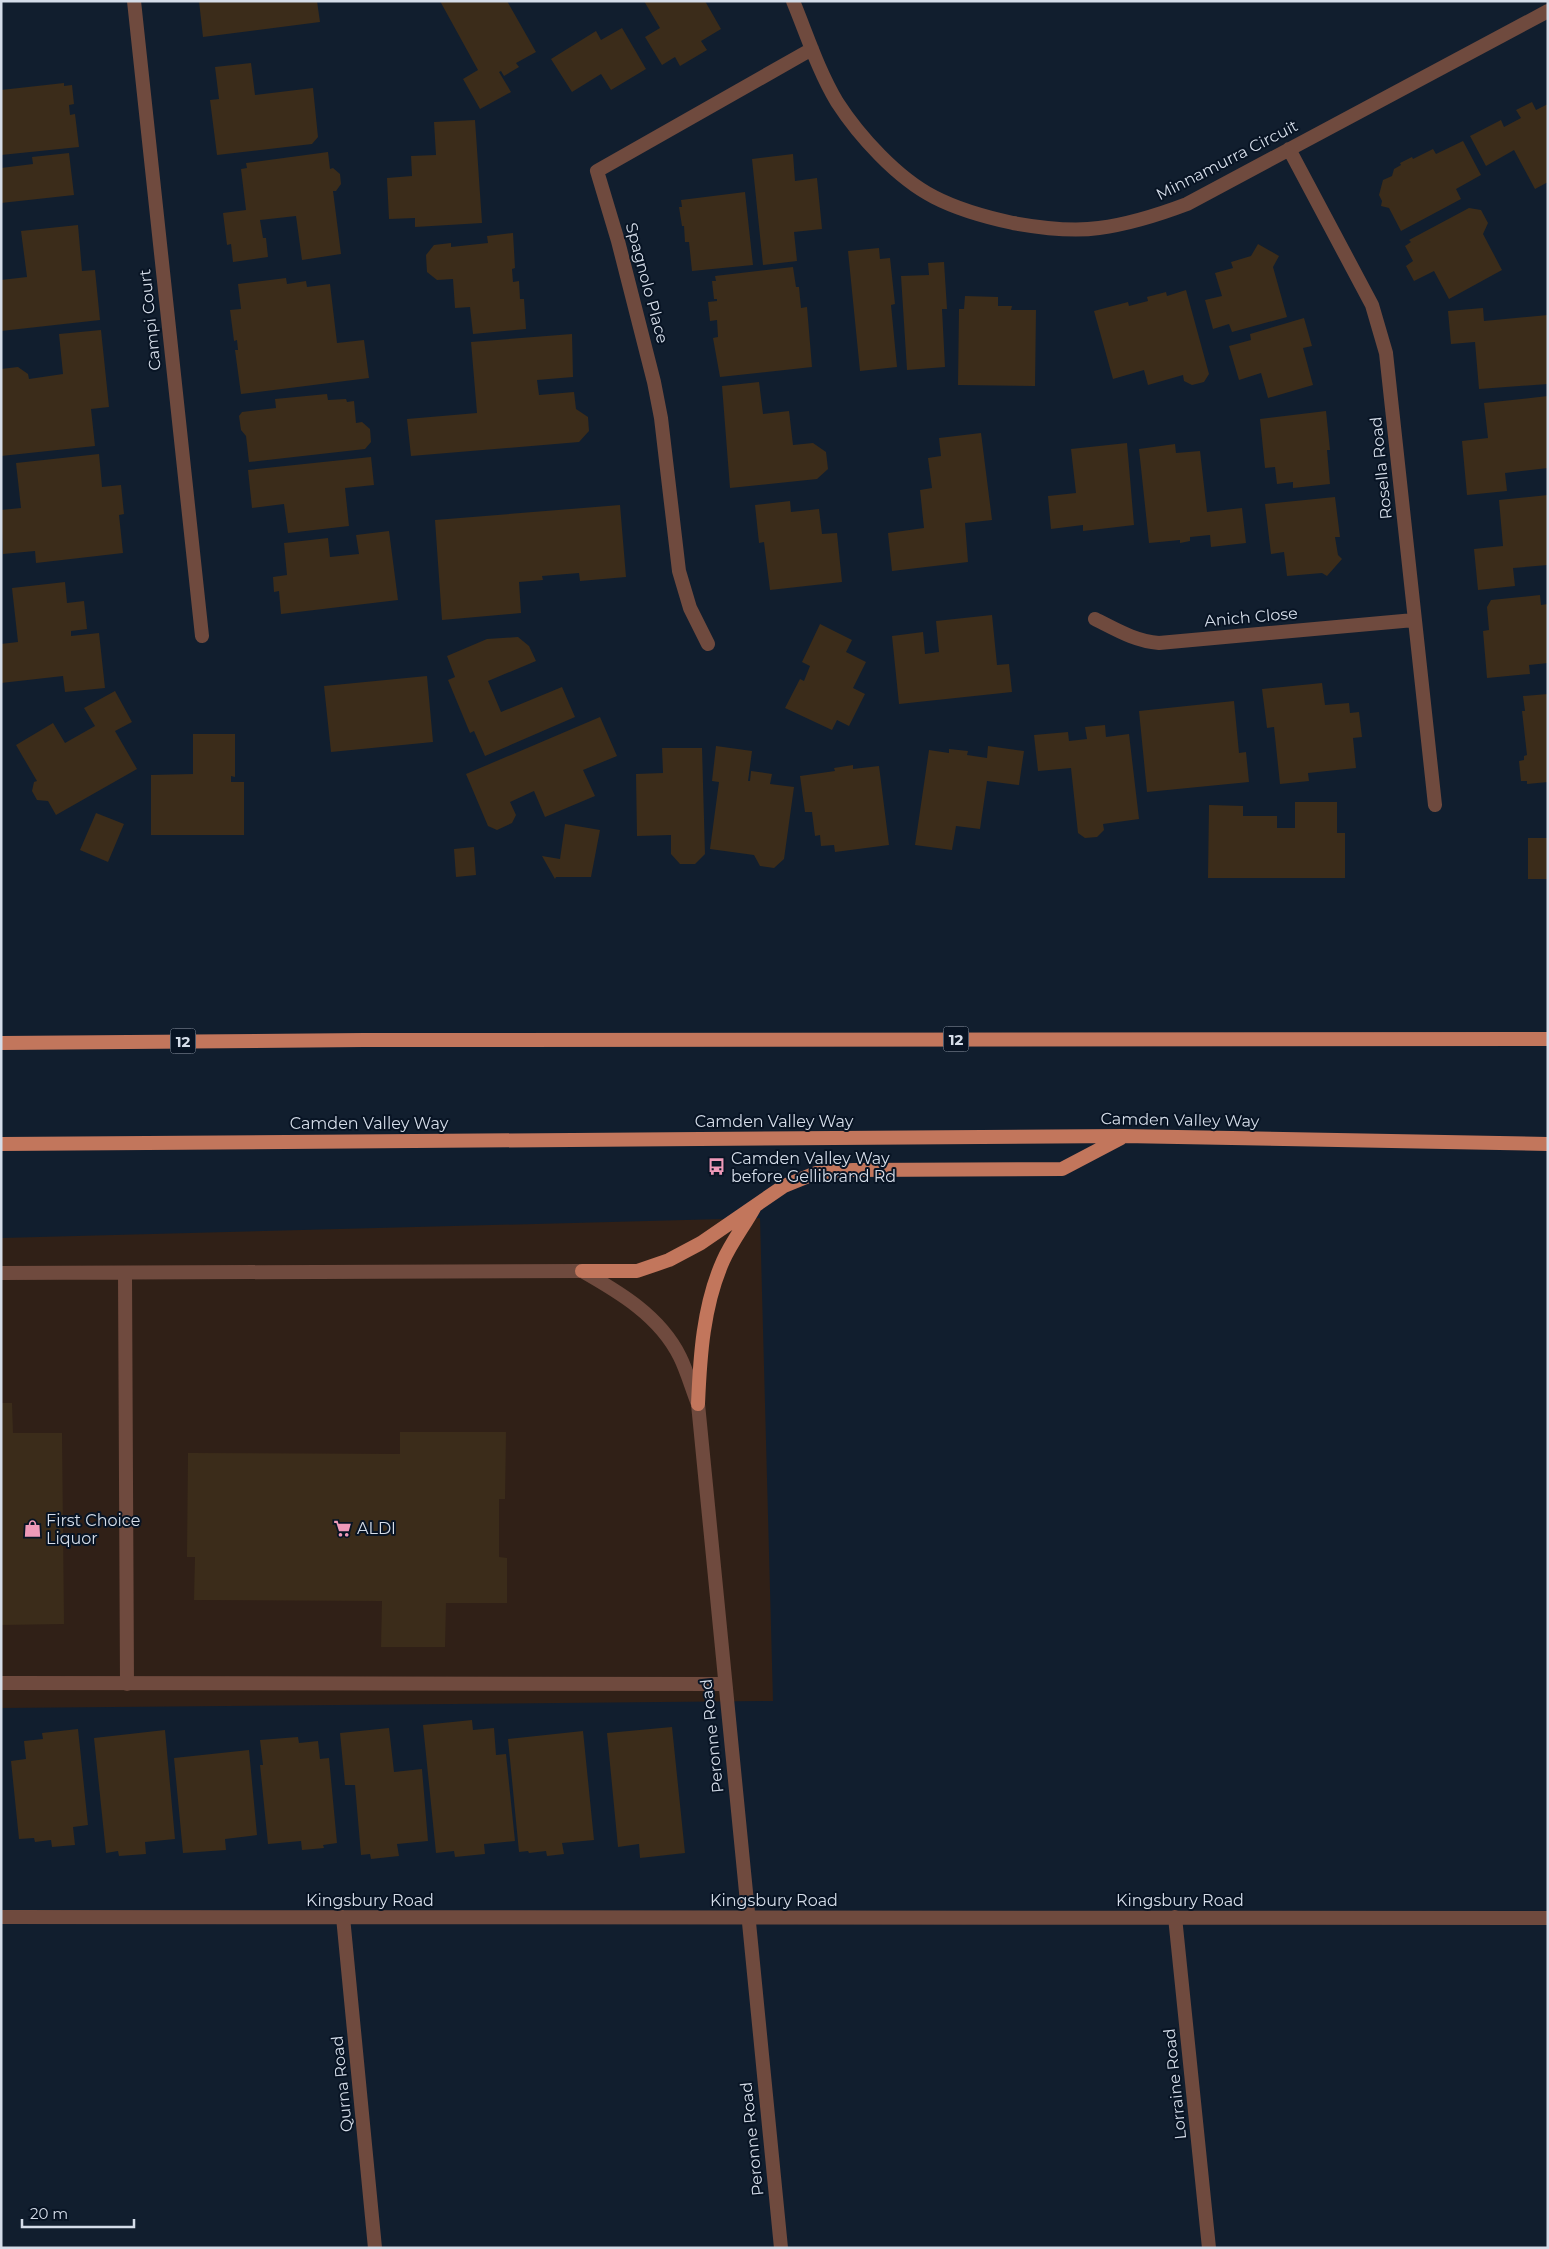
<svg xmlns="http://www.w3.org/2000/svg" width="1549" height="2249" viewBox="0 0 1549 2249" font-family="Montserrat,sans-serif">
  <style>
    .commercial { fill: #302017 }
    .building { fill: #3b2c1a }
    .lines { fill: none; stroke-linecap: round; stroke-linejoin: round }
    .service { stroke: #6f4a3e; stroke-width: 14 }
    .minor { stroke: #6f4a3e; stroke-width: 14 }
    .primary { stroke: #c2765c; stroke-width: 14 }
    .labels { text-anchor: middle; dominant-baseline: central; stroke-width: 4; stroke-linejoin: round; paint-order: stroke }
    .shield { fill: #081424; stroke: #98a1ae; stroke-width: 1 }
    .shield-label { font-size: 15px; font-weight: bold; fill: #d5dde9 }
    .street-label { font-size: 16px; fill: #d5dde9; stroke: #081424 }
    .poi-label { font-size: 16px; fill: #d5dde9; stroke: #081424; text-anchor: start }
  </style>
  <rect width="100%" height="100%" fill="#111e2e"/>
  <path class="commercial" d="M760 1218 773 1701 1 1708V1238Z"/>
  <path class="building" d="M199 1H317L320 22 203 37Z
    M440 1H507L536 52 516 63 519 67 504 76 501 71 499 72 511 92 480 109 463 79 478 70Z
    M644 1H705L721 29 701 41 707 50 680 66 675 57 662 65 645 37 660 28Z
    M622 28 646 69 611 90 601 74 572 92 551 59 596 31 601 40Z
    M251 63 255 95 313 88 318 137 312 144 217 155 210 100 219 99 215 67Z
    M64 83V86L72 85 74 104 69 105 70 115 75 114 79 147 1 155V90Z
    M1532 102 1536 110 1548 104V182L1535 189 1514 150 1486 166 1470 136 1501 120 1504 127 1521 118 1516 110Z
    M475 120 482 223 415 227V218L389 219 387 178 412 176 411 156 436 155 434 122Z
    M1463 141 1481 175 1456 189 1461 199 1401 231 1389 208 1381 206 1382 201 1379 195 1383 180 1392 176 1394 169 1401 165 1400 163 1412 157 1413 159 1433 149 1436 154Z
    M328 152 330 169 333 168 340 174 341 184 336 191H333L341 254 302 260 296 216 260 220 263 238H266L268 257 233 262 231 244 227 245 223 213 246 210 241 169 247 168 246 163Z
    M69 153 74 195 1 203V168L33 164 32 157Z
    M793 154 795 181 817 178 822 229 794 232 797 261 763 265 752 159Z
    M745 192 753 265 692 271 689 242H685L684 226H682L679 207H682L681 200Z
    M1469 208 1481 210 1488 223 1483 234 1502 270 1449 299 1434 271 1414 281 1406 266 1413 261 1405 246 1411 242 1409 240Z
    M78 225 82 271 95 270 100 320 1 331V280L27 277 21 231Z
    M513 233 515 268 512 269 513 282 519 281 520 299H524L526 329 473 334 470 307 455 308 453 279 437 280 427 272 426 255 434 245 451 243V247L488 243 487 236Z
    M1258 244 1279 256 1273 267 1287 317 1232 332 1229 324 1213 329 1205 300 1222 296 1215 273 1233 268 1231 262 1251 256Z
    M879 248 880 259 890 258 895 304 891 305 897 367 860 371 848 251Z
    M944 262 947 309H942L945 367 907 370 901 276 929 275 928 263Z
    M793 267 796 287H799L801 308 807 307 812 367 720 377 713 338 718 337 717 320 710 321 708 302 717 301V299H714L712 281H716L715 276Z
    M286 278 287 284 306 281 307 287 330 284 337 343 364 340 369 378 241 394 235 350H238L237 340 234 341 230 310 241 309 238 284Z
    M1186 290 1209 374 1204 382 1192 385 1184 381 1183 375 1148 385 1144 370 1113 379 1094 311 1128 302 1129 306 1148 301 1147 297 1166 292 1167 296Z
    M965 296 998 297V306H1012L1011 310H1036L1035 386 958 385 959 309H964Z
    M1483 308 1484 321 1548 315V384L1479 389 1475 342 1451 344 1448 311Z
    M1304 318 1312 346 1303 348 1313 385 1268 398 1261 373 1239 380 1229 346 1251 340 1250 334Z
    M101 330 109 407 91 409 95 446 1 456V369L18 367 28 374 29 379 63 374 59 334Z
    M572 334 573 377 537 380 539 395 574 392 576 409 588 417 589 431 579 442 411 456 407 419 477 413 471 342Z
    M759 382 763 414 789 411 793 445 813 443 826 452 828 469 817 479 730 488 722 386Z
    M327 394 328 400 346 399 347 402 354 401 356 423 362 422 370 429 371 442 365 449 249 462 246 436 241 430 239 416 242 412 276 408 275 399Z
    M1548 396V468L1505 473 1507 491 1467 495 1462 441 1488 438 1484 403Z
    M1326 411 1330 450H1327L1330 484 1293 488V482L1277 484 1275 467 1265 468 1260 419Z
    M981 433 992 520 965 523 968 562 892 571 888 533 924 528 920 490 932 488 928 458 941 456 939 438Z
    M1127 443 1134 525 1083 531V525L1051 529 1048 496 1076 493 1071 449Z
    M1175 444 1176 453 1200 451 1207 512 1242 508 1246 543 1211 547 1210 535 1190 537V541L1180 543V540L1149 543 1139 449Z
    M99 454 102 487 121 485 124 514 119 515 123 553 36 563 35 551 3 554 1 510 21 508 16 463Z
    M371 457 374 485 345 488 349 526 288 533 284 504 252 508 248 470Z
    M1548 495V565L1513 568 1515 586 1478 590 1474 549 1503 546 1499 500Z
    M1335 497 1340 537H1335L1338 555 1342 559 1327 576 1322 573 1287 576 1284 552 1271 554 1265 504Z
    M790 501 791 512 819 509 822 534 837 533 842 582 770 590 764 542 759 543 755 505Z
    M620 505 626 577 580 581 579 573 542 576 543 580 519 582 521 613 442 620 435 520Z
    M389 531 398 600 281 614 279 591 274 592 273 577 287 575 284 543 328 538 330 557 359 554 356 535Z
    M65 582 67 603 84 601 87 629 71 631V636L99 633 105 688 65 692 63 676 1 683V644L18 642 12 588Z
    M1540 595 1541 605 1548 604V663L1529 665 1530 674 1487 678 1483 631 1489 630 1487 607 1491 600Z
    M992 615 997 665 1009 664 1012 692 899 704 892 636 923 632 925 654 939 652 936 621Z
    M820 624 852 640 846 652 866 662 853 688 865 694 849 726 837 720 832 730 785 708 800 679 804 681 810 666 802 662Z
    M518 637 529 646 536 661 488 681 501 712 562 687 575 717 485 756 474 731 470 733 448 680 455 677 447 656 487 639Z
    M427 676 433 742 331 752 324 686Z
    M1322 683 1325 705 1349 703 1350 713 1359 712 1362 737 1353 738 1356 768 1308 773 1309 781 1280 784 1274 727 1267 728 1262 689Z
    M115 691 132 722 115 731 137 769 56 815 48 801 37 800 32 791 34 782 37 781 16 745 53 723 65 743 95 726 84 708Z
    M1548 694V782L1527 784V781H1521L1519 761 1524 760V756L1527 755 1522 711H1525L1523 696Z
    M1234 701 1239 753 1246 752 1249 782 1147 792 1139 711Z
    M600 717 617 756 583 770 595 796 545 817 534 791 510 802 516 815 512 823 497 830 488 826 466 774Z
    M1105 725 1106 737 1129 734 1139 819 1103 824 1104 830 1097 837 1085 838 1078 833 1071 768 1038 771 1034 735 1068 732 1069 741 1087 739 1085 727Z
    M193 734H235V777L231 776V782H244V835H151V775L193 774Z
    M716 746 752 751 748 781H750L751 771 772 774 770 784 794 787 784 859 774 868 760 866 754 855 710 849 719 782 712 781Z
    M988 746 1024 751 1019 785 987 781 980 829 956 826 952 850 915 845 929 750 949 753V749L968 751 967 755 987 758Z
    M662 748H702L705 854 695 864H680L671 854V835L637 836 636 774 663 773Z
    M853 765V769L879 766 889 845 835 852 834 845 821 846 820 835 815 836 812 812H805L800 776 835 771 834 768Z
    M1295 802H1337V833H1345V878H1208L1209 805 1243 806V816H1277V828H1295Z
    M96 813 124 824 108 862 80 850Z
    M565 824 600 830 591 877H556L555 879 542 856 560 859Z
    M1528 838H1548V879H1528Z
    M474 847 476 875 456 877 454 849Z
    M1 1403H12L13 1433H62L64 1624 1 1625Z
    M400 1432H506L505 1499H499V1557L507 1558V1603H446L445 1647H381L382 1601 194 1600 195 1557H187L188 1453 400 1454Z
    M472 1720 473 1730 494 1728 496 1755 506 1754 515 1841 484 1844 485 1854 455 1857 454 1851 436 1853 423 1725Z
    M672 1727 685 1853 640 1858 639 1844 618 1847 607 1733Z
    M389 1728 394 1772 422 1769 428 1841 397 1844 399 1856 371 1859 370 1854 361 1855 355 1785H345L340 1733Z
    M78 1729 88 1825 73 1827 75 1845 52 1847 51 1840 35 1842 34 1838 19 1839 11 1761 26 1759 24 1741 43 1739 42 1733Z
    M165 1730 175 1839 145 1842 146 1854 119 1856 118 1851 106 1853 94 1738Z
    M583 1731 594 1840 562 1843 564 1854 547 1856 546 1851 529 1853 528 1851 519 1852 508 1739Z
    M298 1737 299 1743 318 1741 320 1759 329 1758 337 1843 323 1845 324 1848 302 1850 301 1841 268 1844 260 1765H263L260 1740Z
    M249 1750 257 1835 225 1839 226 1850 183 1853 174 1758Z"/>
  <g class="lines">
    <path class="service" d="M1 1273 582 1271
      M125 1274 127 1684
      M1 1683 724 1684"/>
    <path class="minor" d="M134 1 202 636
      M793 1C807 35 818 70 837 102 859 136 897 178 934 197 959 210 985 217 1013 223 1041 228 1071 232 1099 228 1130 224 1158 215 1187 204L1548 11
      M1289 149 1372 305 1386 353 1435 805
      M1095 619C1117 630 1135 641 1159 643L1414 620
      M708 644 690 608 679 571 661 418 654 382 618 241 597 171 812 49
      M582 1271C619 1292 660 1316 680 1357 687 1371 692 1389 698 1404L781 2248
      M1 1917 1548 1918
      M343 1917 375 2248
      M1175 1917 1209 2248"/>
    <path class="primary" d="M1 1043 364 1040 1548 1039
      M1 1144 1124 1136 1548 1144
      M582 1271H637L669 1260 701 1243 784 1186 816 1173 853 1170 1062 1169 1121 1138
      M698 1404C700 1357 703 1306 723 1261 731 1243 744 1226 754 1208"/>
  </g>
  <defs>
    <symbol id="bus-bare" viewBox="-9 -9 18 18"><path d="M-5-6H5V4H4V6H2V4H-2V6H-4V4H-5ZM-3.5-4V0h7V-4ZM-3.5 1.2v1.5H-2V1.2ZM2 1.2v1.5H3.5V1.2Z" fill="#ef9ab9" stroke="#081424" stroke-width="2.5" paint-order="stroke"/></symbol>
    <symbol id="supermarket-bare" viewBox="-9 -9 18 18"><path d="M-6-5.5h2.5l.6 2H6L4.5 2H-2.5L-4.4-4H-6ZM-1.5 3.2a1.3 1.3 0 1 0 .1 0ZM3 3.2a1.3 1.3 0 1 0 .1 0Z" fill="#ef9ab9" stroke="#081424" stroke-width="2.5" paint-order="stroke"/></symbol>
    <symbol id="shop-bare" viewBox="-9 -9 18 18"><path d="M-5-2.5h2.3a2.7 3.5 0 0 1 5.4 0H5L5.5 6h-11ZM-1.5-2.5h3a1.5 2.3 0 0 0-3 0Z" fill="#ef9ab9" stroke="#081424" stroke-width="2.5" paint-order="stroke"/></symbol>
  </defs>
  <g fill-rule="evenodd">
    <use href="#bus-bare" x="704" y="1154" width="25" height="25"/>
    <use href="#supermarket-bare" x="330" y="1516" width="25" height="25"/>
    <use href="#shop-bare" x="20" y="1516" width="25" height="25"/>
  </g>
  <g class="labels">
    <g class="shield">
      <rect x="943.5" y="1026.5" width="25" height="25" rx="4"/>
      <rect x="170.5" y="1028.5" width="25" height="25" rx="4"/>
    </g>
    <g class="shield-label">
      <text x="956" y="1039">12</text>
      <text x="183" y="1041">12</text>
    </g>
    <g class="street-label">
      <text transform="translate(1227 160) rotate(-27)">Minnamurra Circuit</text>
      <text transform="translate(647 283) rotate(75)">Spagnolo Place</text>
      <text transform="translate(150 320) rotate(-96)">Campi Court</text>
      <text transform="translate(1381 468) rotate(-96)">Rosella Road</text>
      <text transform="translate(1251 617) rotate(-5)">Anich Close</text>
      <text transform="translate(1180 1120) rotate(1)">Camden Valley Way</text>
      <text x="774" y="1121">Camden Valley Way</text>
      <text x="369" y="1123">Camden Valley Way</text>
      <text transform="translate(712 1736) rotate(-96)">Peronne Road</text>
      <text x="370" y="1900">Kingsbury Road</text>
      <text x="774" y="1900">Kingsbury Road</text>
      <text x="1180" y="1900">Kingsbury Road</text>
      <text transform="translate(342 2084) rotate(-96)">Qurna Road</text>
      <text transform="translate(1175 2084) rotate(-96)">Lorraine Road</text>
      <text transform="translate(752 2139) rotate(-96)">Peronne Road</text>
    </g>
    <g class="poi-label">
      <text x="731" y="1158">Camden Valley Way<tspan x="731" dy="18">before Gellibrand Rd</tspan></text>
      <text x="46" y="1520">First Choice<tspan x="46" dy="18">Liquor</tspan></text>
      <text x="357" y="1528">ALDI</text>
    </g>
  </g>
  <rect width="1549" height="2249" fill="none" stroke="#d5dde9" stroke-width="5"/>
  <path d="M22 2219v8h112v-8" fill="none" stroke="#d5dde9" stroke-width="2.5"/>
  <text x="30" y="2219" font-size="15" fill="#d5dde9" stroke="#081424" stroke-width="4" paint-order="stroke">20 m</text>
</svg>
